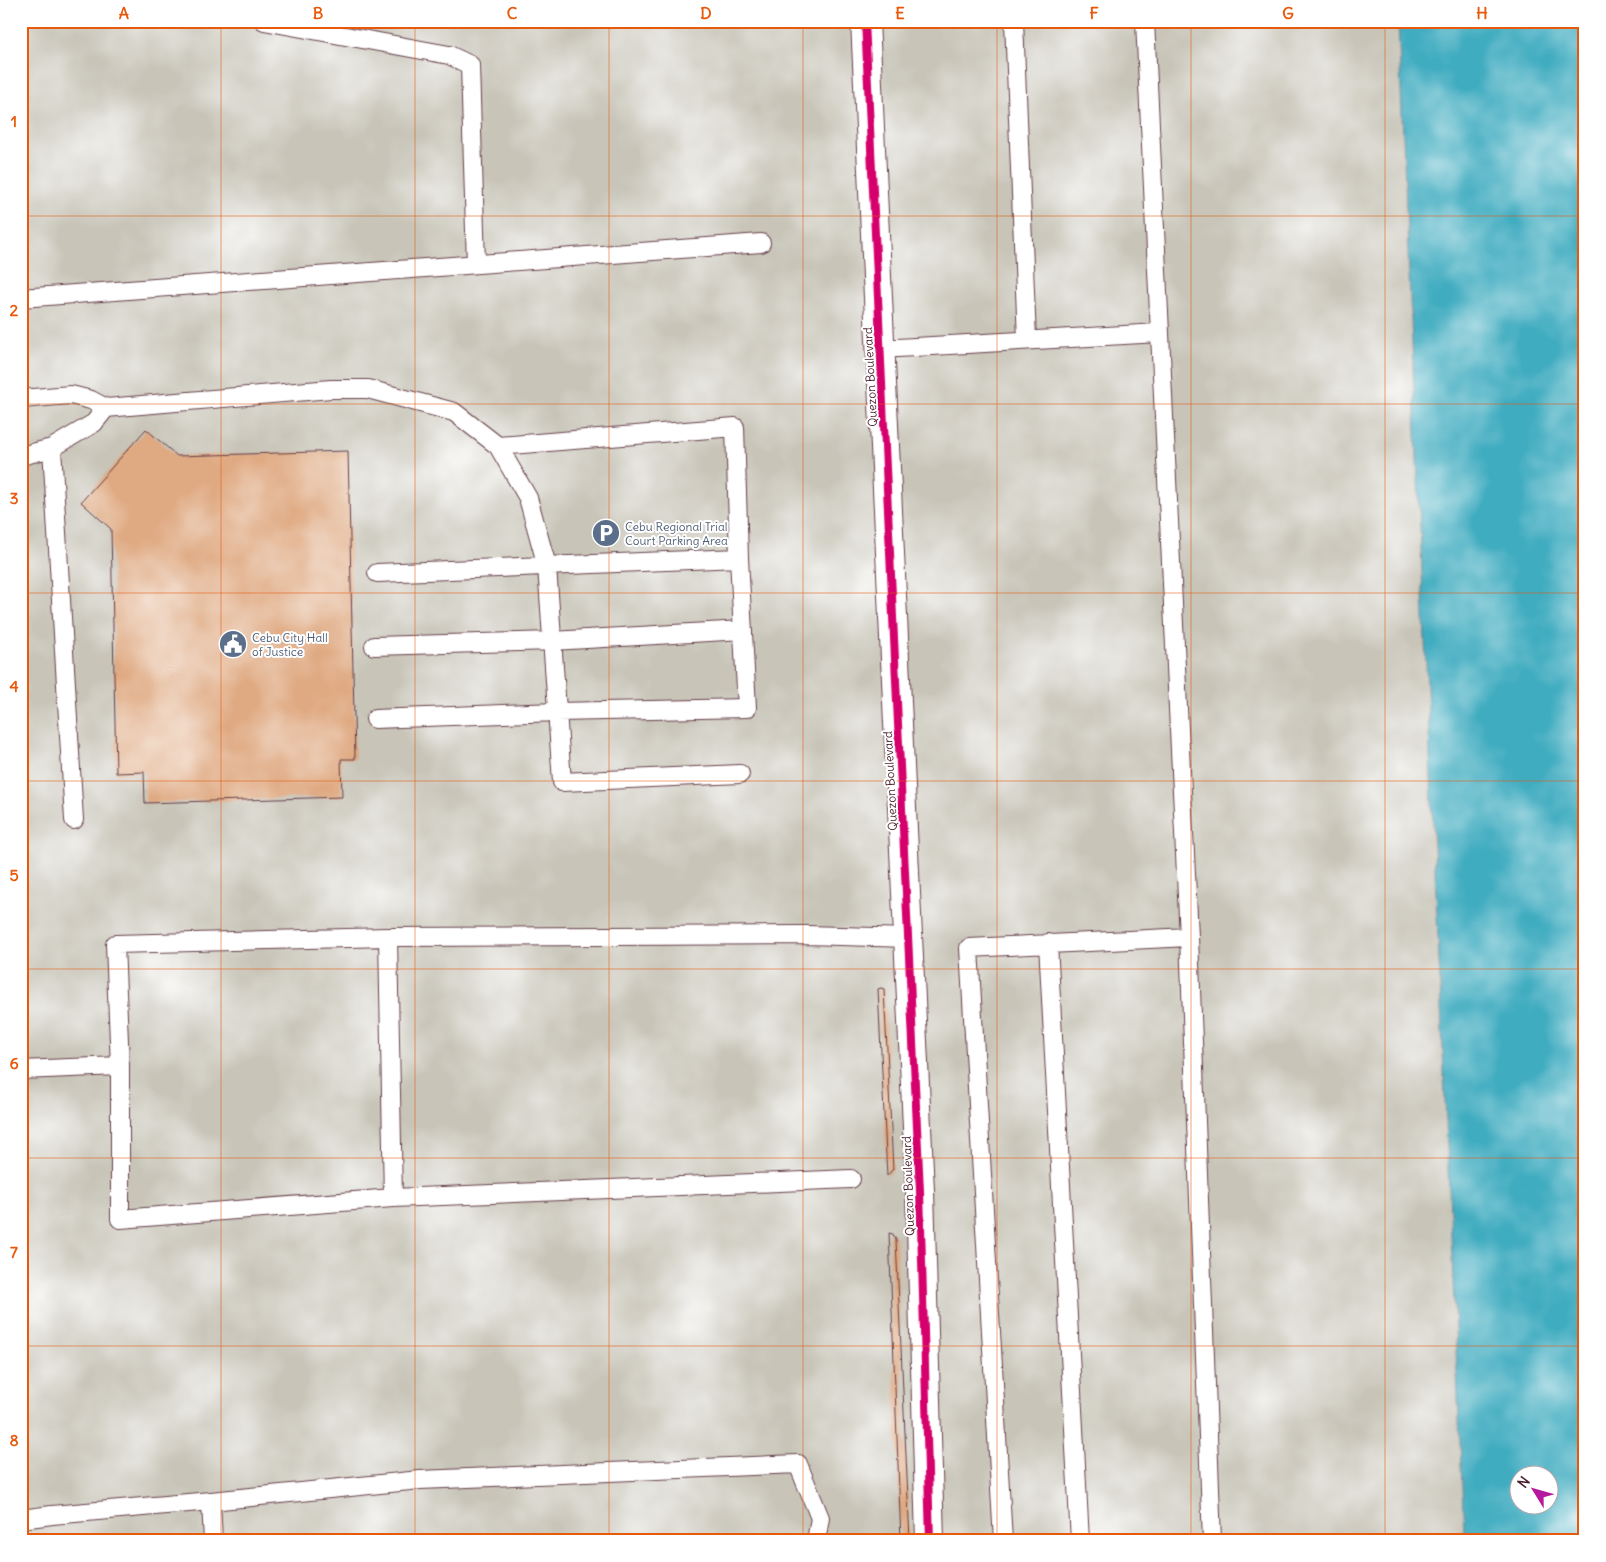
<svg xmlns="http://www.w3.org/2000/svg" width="1606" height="1562" viewBox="0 0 1606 1562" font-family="Delius,sans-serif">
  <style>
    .industrial { fill: #c8c4b8 }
    .water { fill: #41acc0; stroke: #466676; fill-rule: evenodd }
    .building { fill: #dfa981 }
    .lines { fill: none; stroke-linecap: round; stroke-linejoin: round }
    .lane-casing { stroke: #643e46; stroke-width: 20 }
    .street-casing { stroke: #643e46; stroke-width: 30 }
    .lane { stroke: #fff; stroke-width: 18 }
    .street { stroke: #fff; stroke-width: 28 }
    .cycleway-casing { stroke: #fff; stroke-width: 11 }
    .cycleway { stroke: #d6006c; stroke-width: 8 }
    .grid { fill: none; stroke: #e8590c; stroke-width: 1; stroke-opacity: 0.55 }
    .labels { text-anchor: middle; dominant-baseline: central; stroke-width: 4; stroke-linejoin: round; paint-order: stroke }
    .street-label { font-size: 12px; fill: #4a1f2b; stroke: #fff }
    .service-label { font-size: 12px; fill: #4e5e75; stroke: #fff; text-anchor: start }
    .neatline { fill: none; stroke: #e8590c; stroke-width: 2 }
    .grid-label { font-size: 16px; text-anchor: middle; font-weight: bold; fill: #e8590c }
  </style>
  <rect width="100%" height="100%" fill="#fff"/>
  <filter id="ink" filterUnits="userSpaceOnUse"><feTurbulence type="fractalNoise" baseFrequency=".02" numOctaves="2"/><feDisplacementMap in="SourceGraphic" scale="10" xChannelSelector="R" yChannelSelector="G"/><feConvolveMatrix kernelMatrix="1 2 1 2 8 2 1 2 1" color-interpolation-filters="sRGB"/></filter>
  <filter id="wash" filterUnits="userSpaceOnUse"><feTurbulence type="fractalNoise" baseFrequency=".0096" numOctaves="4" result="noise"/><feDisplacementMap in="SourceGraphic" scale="20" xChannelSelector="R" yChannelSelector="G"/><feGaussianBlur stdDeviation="1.12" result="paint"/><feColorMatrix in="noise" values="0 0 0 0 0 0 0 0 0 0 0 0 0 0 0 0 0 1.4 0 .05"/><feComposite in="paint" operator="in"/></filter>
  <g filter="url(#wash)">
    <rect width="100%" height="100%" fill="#faefe2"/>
    <path class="industrial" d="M21 21H1398L1464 1533 1287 1541H21Z"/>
    <path class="water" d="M1398 21H1585V1541H1287L1464 1532ZM1518 1474H1548V1504H1518Z"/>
    <g id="blocks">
      <path class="building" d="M146 429 177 456 348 451 355 759H341L342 797 145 803 144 772 116 773 111 529 81 502Z
        M881 988 884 989 893 1169 887 1176 878 989Z
        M889 1233 893 1234 896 1240 910 1541H901Z"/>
    </g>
  </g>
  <g filter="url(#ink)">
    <use href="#blocks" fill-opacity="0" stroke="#643e46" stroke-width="1"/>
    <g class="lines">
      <defs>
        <path id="lane" d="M264 21 449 55 470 65 476 264
          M1014 21 1027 340
          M1145 21 1189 937 1212 1541
          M21 298 761 243
          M880 349 1159 333
          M21 399 71 395 91 400 106 408 331 389H368L454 412 498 446 528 498 547 566 562 782 740 774
          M52 448 94 423 106 408
          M21 456 52 448 74 820
          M377 573 739 558
          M374 646 552 641 743 630
          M375 719 557 712 747 708 739 558 735 427 498 446
          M388 937 393 1198 851 1179
          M1048 943 1080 1541
          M21 1070 120 1066
          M393 1198 120 1219V1066L115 944 388 937 806 935 909 938
          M211 1501 213 1541
          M21 1519 52 1515 211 1501 420 1480 798 1464 820 1518 816 1541
          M1003 1541 969 948 1189 937"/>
        <path id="street" d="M865 21 920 1191 930 1541"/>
      </defs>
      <use href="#lane" class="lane-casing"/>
      <use href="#street" class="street-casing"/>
      <use href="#lane" class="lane"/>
      <use href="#street" class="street"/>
      <defs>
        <path id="cycleway" d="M865 21 920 1191 930 1541"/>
      </defs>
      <use href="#cycleway" class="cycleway-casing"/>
      <use href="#cycleway" class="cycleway"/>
    </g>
  </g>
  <path class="grid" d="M221 21V1541M415 21V1541M609 21V1541M803 21V1541M997 21V1541M1191 21V1541M1385 21V1541M21 216H1585M21 404H1585M21 593H1585M21 781H1585M21 969H1585M21 1158H1585M21 1346H1585"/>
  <defs>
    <symbol id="parking-disc" viewBox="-11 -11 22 22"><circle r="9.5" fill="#5c6f8a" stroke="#fff"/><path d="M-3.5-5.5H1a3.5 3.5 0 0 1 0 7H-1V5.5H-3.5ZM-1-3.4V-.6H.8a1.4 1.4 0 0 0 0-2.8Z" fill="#fff"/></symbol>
    <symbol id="civic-disc" viewBox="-11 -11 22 22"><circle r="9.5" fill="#5c6f8a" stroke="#fff"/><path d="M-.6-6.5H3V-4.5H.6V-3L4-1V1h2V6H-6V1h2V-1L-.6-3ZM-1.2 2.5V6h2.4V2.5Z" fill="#fff"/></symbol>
  </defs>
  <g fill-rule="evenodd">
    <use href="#parking-disc" x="590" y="517" width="32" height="32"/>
    <use href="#civic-disc" x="217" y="628" width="32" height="32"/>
  </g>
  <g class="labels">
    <g class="street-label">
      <text transform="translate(870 377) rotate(-93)">Quezon Boulevard</text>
      <text transform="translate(890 781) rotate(-93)">Quezon Boulevard</text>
      <text transform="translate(908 1186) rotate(-92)">Quezon Boulevard</text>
    </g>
    <g class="service-label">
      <text x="625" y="526">Cebu Regional Trial<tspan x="625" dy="14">Court Parking Area</tspan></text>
      <text x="252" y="637">Cebu City Hall<tspan x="252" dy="14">of Justice</tspan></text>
    </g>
  </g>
  <rect width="1606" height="1562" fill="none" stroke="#fff" stroke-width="55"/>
  <g transform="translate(1534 1490) rotate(307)"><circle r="24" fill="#ffffff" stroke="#b7a5aa"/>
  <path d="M0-4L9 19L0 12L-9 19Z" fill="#b5179e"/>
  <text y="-8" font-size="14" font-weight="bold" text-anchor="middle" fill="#4a1f2b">N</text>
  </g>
  <rect x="28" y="28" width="1550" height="1506" class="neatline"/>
  <g class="grid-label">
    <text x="124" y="19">A</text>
    <text x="318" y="19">B</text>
    <text x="512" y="19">C</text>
    <text x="706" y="19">D</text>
    <text x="900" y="19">E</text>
    <text x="1094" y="19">F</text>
    <text x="1288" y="19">G</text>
    <text x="1482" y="19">H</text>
    <text x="14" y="127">1</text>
    <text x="14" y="316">2</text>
    <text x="14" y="504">3</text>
    <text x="14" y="692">4</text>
    <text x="14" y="881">5</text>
    <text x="14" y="1069">6</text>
    <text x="14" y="1258">7</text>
    <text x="14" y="1446">8</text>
  </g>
</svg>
